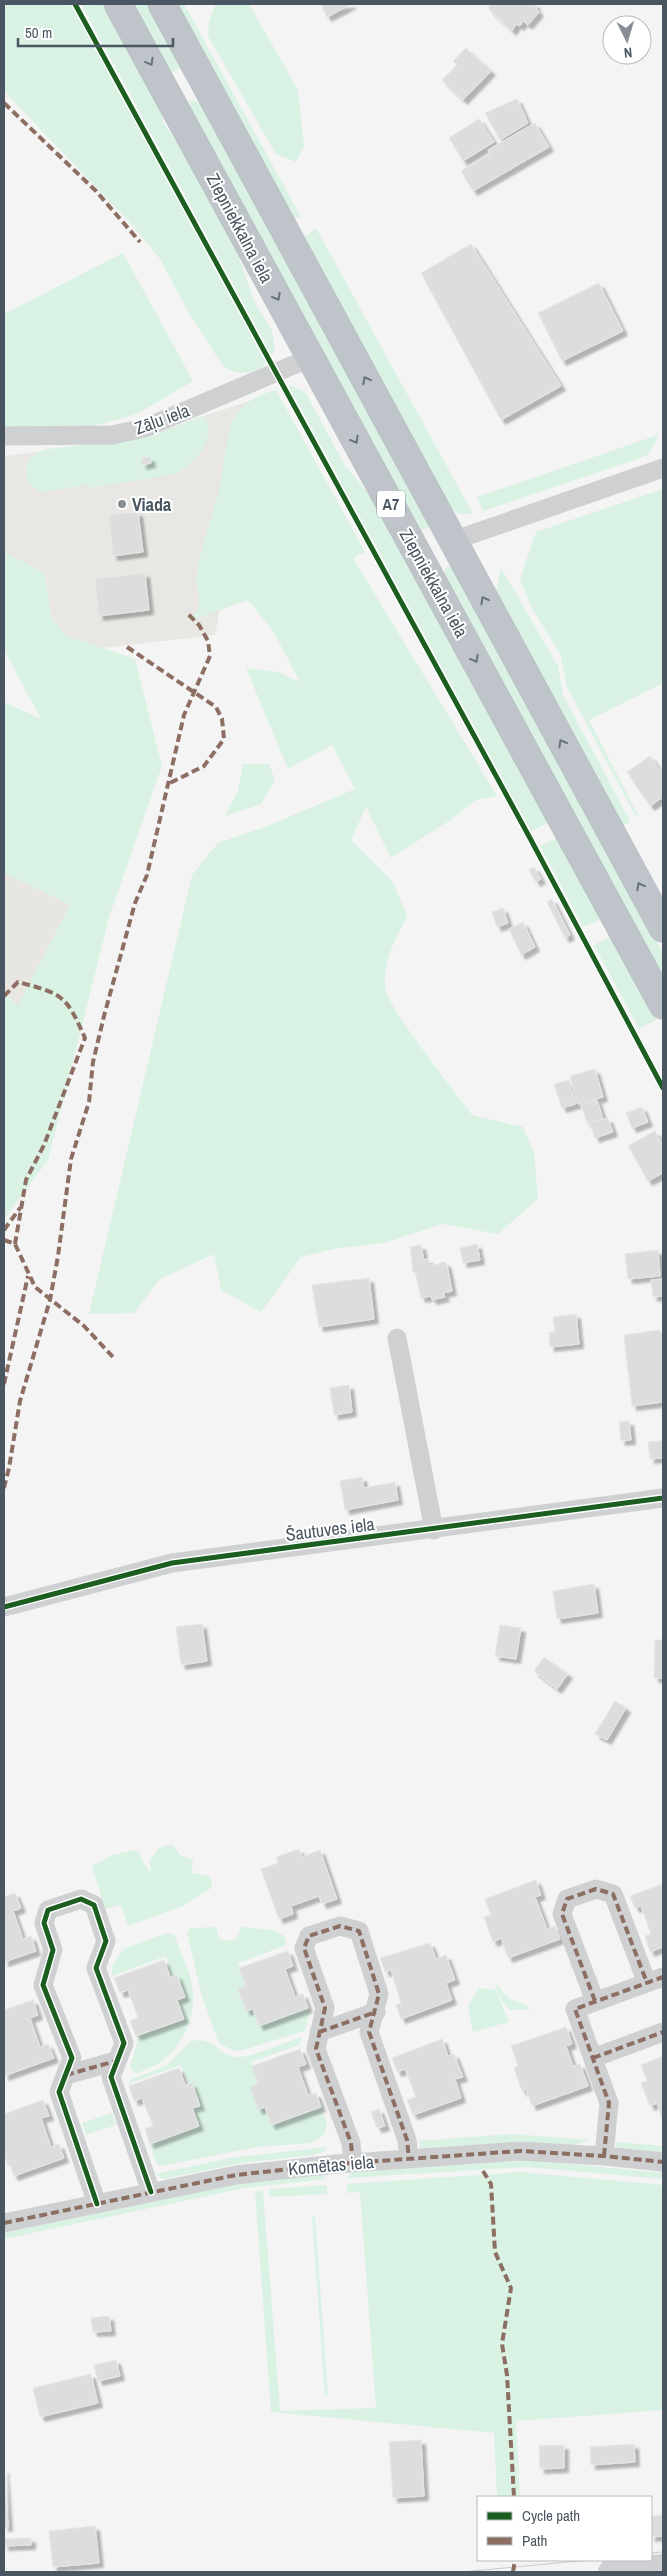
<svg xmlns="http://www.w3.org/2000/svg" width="667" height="2576" viewBox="0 0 667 2576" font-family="'Archivo Narrow',sans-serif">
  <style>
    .commercial { fill: #e8e7e3 }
    .green { fill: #d9f2e3 }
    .sand { fill: #e7e6e1 }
    .building { fill: #ddddde; stroke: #e5e6e7; filter: url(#shadow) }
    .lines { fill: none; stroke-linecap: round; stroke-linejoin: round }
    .highway-casing { stroke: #b9bec3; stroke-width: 29 }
    .street { stroke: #ced0d2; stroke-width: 19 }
    .secondary { stroke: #ced0d4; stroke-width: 26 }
    .highway { stroke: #bec4c9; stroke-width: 28 }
    .tram { stroke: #c9cacc; stroke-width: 1 }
    .quiet { stroke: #8d6e63; stroke-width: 4; stroke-dasharray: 8 4; stroke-linecap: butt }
    .cycleway-casing { stroke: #fff; stroke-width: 8 }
    .cycleway { stroke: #1b5e20; stroke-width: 5 }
    .oneway { stroke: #67727b }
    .poi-dot { fill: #868d94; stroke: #fff; stroke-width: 2 }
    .labels { text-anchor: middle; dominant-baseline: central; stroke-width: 4; stroke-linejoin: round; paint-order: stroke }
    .shield { fill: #fff; stroke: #808990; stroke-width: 1 }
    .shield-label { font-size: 16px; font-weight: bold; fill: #4a5661 }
    .street-label { font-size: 18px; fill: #4a5661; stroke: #fff }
    .poi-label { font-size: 18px; font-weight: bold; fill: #4a5661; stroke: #fff; text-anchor: start }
  </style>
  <defs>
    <filter id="shadow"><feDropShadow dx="4.5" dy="4.5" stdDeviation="1" flood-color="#0004"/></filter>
  </defs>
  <rect width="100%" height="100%" fill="#f4f4f4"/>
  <path class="commercial" d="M260 398 215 635 102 648 67 636 51 618 45 573 4 552V456L149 437 200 417Z"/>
  <path class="green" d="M4 4H71L266 363C255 376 236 375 223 366L190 315 160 259 134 227 4 91Z
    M81 4H105L161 106 163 123 182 148 232 238 254 301 272 331 275 347 272 356Z
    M132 4H149L178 58 179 69 171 72 167 68Z
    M176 4H184L301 217 292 218Z
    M215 4H249L298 90 304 146 296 162 276 154 208 36 209 23Z
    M194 100 203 107 429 523V528L419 531 189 108 190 101Z
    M316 228 473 514H459L447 505 303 247 305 237Z
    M123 253 193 381 137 414 82 429 4 430V314Z
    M288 385 302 390 307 395 345 466 376 502 550 822 531 831Z
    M276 390 365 552 353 558 497 796 476 800 449 821 391 858 366 807 351 840 393 882 407 916C396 939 383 960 385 987 385 1005 458 1095 472 1115L523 1127 534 1153 538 1199 498 1234 443 1224 384 1243 338 1248 301 1257 261 1312 221 1290 214 1254 160 1279 134 1313 89 1314 192 875 218 843 265 827 355 789 332 745 288 769 246 668 278 672 300 682 273 631 248 600 189 621C209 600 193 593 197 572 202 543 213 515 220 486 229 442 221 403 276 390Z
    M200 417 206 418C215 441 195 463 176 474L88 488 87 484 42 493 28 484C22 463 28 455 48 449L149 437Z
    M658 435 654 446 646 456 483 511 477 497Z
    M663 489V683L589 720 638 815H635L567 687 560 653 532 609 520 579 536 532Z
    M4 552 45 573 51 618 67 636 135 659 162 766 110 914 48 1160 4 1219V988L16 1006 70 905 4 873V702L41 719 4 650Z
    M450 566 454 569 663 953V980L445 580V568Z
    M501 568 558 666 563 695 629 819V823L621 826 496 592Z
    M243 764H269L275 780 261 804 225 816 238 791Z
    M558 838 602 919 583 927 540 846Z
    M612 936 657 1019 639 1029 594 945Z
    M167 1845H173L180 1855 193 1860 192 1873 208 1876 212 1881 211 1888 183 1906 128 1926 121 1905 105 1909 92 1866 112 1855 136 1850 139 1852 144 1864 151 1873 150 1860 159 1848Z
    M216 1927 219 1939 230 1941 237 1939 241 1927 274 1930 284 1936 287 1945 238 1963 246 1986 238 1989 246 2011 253 2009 259 2026 308 2008 310 2014 304 2031 243 2050 235 2051 224 2046 218 2041 202 1996 187 1933 190 1928Z
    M167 1933 174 1935 176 1939C182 1957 193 1977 193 1995 194 2030 171 2066 135 2073L130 2067 138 2040 136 2036 184 2019 177 2000 185 1997 177 1975 172 1977 166 1956 112 1976V1966L123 1949Z
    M495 1985 499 1986C508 2004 517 1998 531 2009L510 2010 502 2001Z
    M479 1988 496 1990 509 2022 473 2032 468 2006Z
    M302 2037 299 2045 251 2062 258 2084 259 2110 265 2107 271 2124 321 2107 327 2124 324 2135 310 2143 257 2147 160 2166 156 2163 150 2144 199 2126 192 2108 200 2105 192 2083 189 2084 181 2065 128 2084 132 2079 166 2066 191 2041C215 2036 217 2056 238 2057 250 2058 288 2041 302 2037Z
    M112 2113 116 2125 86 2135 82 2123Z
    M511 2134 590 2140 571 2146 525 2142 420 2148 419 2141Z
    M616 2142 663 2146V2156L620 2151 616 2145Z
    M327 2147 323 2152 313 2155 242 2163 163 2179 156 2174 229 2158Z
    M514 2161H540L663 2173V2179L528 2167 347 2178 352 2172Z
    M520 2172 663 2185V2410L516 2421 520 2497H497L494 2433 271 2412 255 2191H263L264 2204 280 2411 376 2408 360 2192 347 2193V2184Z
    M323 2174 326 2179 245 2188 4 2239V2233L247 2181Z
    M327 2185V2194L270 2197 269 2189Z
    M312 2217H315L328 2396H325Z"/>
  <path class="sand" d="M4 873 70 905 17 1007 4 988Z"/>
  <path class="building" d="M324 4H352L327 17 321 5Z
    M491 4H536L535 7 539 12 528 25 523 21 520 26 516 24 512 31 488 8Z
    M466 48 491 71 463 100 442 80 457 65 453 61Z
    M517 99 528 123 500 140 485 113Z
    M479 119 494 142 463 161 449 138Z
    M535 123 549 147 473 191 461 171 490 154 488 150Z
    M471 244 561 386 501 420 421 273Z
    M599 283 623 331 562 361 538 313Z
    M150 457 151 463 142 465V458Z
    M138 512 143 552 113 556 109 515Z
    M145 573 149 610 99 616 95 579Z
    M650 756 663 775V797L650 806 627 772Z
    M534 867 541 879 536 882 529 870Z
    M552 899 570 935 565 938 547 902Z
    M503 908 508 923 497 927 492 912Z
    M523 922 535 947 521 955 509 929Z
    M595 1069 603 1097 578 1104 570 1076Z
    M569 1080 576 1104 562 1108 554 1084Z
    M597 1100 603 1119 587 1123 581 1105Z
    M642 1107 648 1122 632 1128 626 1113Z
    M608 1118 613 1132 595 1138 590 1123Z
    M655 1131 663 1145V1173L648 1181 628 1146Z
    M477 1244 480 1260 463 1263 460 1248Z
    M421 1245 424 1260 428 1259 430 1266 445 1262 447 1265 452 1291 443 1293 445 1297 432 1300 431 1296 421 1298 415 1272H413L410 1247Z
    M658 1250 660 1276 628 1279 625 1254Z
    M369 1278 374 1319 319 1327 312 1285Z
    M663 1279V1296L653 1297 651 1280Z
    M576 1314 579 1344 550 1347 549 1332H555L553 1317Z
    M660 1330 663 1361V1402L632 1406 624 1335Z
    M349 1385 352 1412 334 1415 330 1388Z
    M629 1421 631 1440 621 1441 619 1422Z
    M663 1441V1458L650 1459 648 1442Z
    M362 1477 364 1488 395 1482 398 1500 345 1510 340 1481Z
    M594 1584 598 1613 557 1619 553 1591Z
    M202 1624 207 1661 181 1665 176 1627Z
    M500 1625 521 1628 516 1659 495 1656Z
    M655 1640H663V1678H654Z
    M544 1657 568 1674 557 1689 534 1671Z
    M615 1701 626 1708 607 1740 595 1734Z
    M299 1849 302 1857 320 1850 337 1899 322 1904 319 1896 291 1906 293 1914 279 1919 261 1869 278 1863 276 1857Z
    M536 1880 541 1895 535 1897 547 1929 555 1926 560 1939 508 1958 501 1938 493 1942 484 1917 491 1915 485 1899Z
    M663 1884V1947L650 1952 645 1936 651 1934 641 1906 635 1908 630 1896Z
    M15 1893 21 1908 13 1911 23 1939 31 1936 36 1951 4 1962V1897Z
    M430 1943 436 1959 446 1955 455 1980 446 1983 452 2000 401 2019 396 2005 401 2003 391 1970 385 1972 380 1958Z
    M288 1951 293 1966 285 1969 295 1997 303 1994 308 2008 259 2026 253 2009 246 2011 238 1989 246 1986 239 1968Z
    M164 1960 170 1977 177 1975 185 1997 177 2000 184 2019 136 2036 130 2021 138 2018 128 1990 120 1993 114 1978Z
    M33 2000 38 2015 30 2018 40 2047 48 2044 54 2058 4 2076V2010Z
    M566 2027 572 2044 566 2046 573 2066 580 2064 588 2086 532 2106 526 2089 522 2091 514 2068 518 2066 511 2046Z
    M442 2039 448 2056 454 2054 463 2077 455 2079 461 2098 413 2115 407 2100 416 2097 405 2069 397 2072 392 2058Z
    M300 2049 306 2064 298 2067 308 2095 316 2093 321 2107 271 2125 265 2107 258 2110 250 2087 258 2084 252 2066Z
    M663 2056V2122L657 2103 650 2106 641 2083 647 2081 641 2065Z
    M179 2068 185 2085 192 2083 200 2106 192 2108 199 2126 150 2144 145 2129 153 2126 142 2098 134 2101 129 2086Z
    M43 2100 49 2116 41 2118 51 2147 59 2144 64 2158 14 2176 8 2159 4 2160V2114Z
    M379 2109 385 2126 377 2128 371 2112Z
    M109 2316 111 2331 93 2332 91 2318Z
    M116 2360 120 2376 98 2381 94 2365Z
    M91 2374 98 2403 40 2417 33 2388Z
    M421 2440 424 2496 393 2498 389 2442Z
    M634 2444 635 2462 591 2465 590 2447Z
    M564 2445V2468L540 2469 539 2446Z
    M4 2469 8 2527H4Z
    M663 2515V2536L651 2537V2516Z
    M95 2526 99 2563 53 2567 49 2531Z
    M31 2538V2545L4 2546V2539Z"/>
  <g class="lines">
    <defs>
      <path id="highway" d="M118 4 663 1005
        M162 4 663 928"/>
    </defs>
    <use href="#highway" class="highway-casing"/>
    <path class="street" d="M4 436 112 435 145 428 310 358
      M452 541 663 468
      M397 1338 434 1530
      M4 1607 172 1563 663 1498
      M595 2001 562 1914 567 1899 596 1889 613 1894 647 1983
      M319 2032 376 2012
      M593 2058 663 2032
      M66 2075 116 2061
      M604 2156 609 2103 575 2009 663 1977
      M353 2163 351 2143 316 2049 325 2008 304 1948 309 1936 340 1926 359 1931 379 1994 369 2032 407 2140 409 2159
      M97 2204 59 2092 72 2058 43 1985 53 1950 44 1923 48 1910 81 1899 94 1905 106 1941 96 1968 124 2043 111 2077 151 2192
      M4 2223 236 2175 336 2164 520 2151 604 2156 663 2162"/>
    <path class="secondary" d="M611 2572 663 2567"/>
    <use href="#highway" class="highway"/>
    <path class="tram" d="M651 2553 663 2552
      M462 2572 589 2560"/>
    <path class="quiet" d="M4 103 96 191 140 242
      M127 647 216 707 222 719 224 739 204 766 168 784
      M4 996 18 982C63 994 66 995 85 1038L44 1145 26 1180 15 1244
      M4 1230 20 1208
      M4 1240 15 1244 35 1287 84 1326 113 1357
      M4 1384 28 1276
      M4 1488 9 1468 20 1401 50 1300 58 1256 71 1159 89 1102 93 1062 104 1016 135 903 147 875 184 715 210 656 208 641 199 625 186 612
      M595 2001 562 1914 567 1899 596 1889 613 1894 647 1983
      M319 2032 376 2012
      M593 2058 663 2032
      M66 2075 116 2061
      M604 2156 609 2103 575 2009 663 1977
      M353 2163 351 2143 316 2049 325 2008 304 1948 309 1936 340 1926 359 1931 379 1994 369 2032 407 2140 409 2159
      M483 2171 491 2184 495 2252 511 2288 502 2344 507 2375 514 2497
      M4 2223 236 2175 336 2164 520 2151 604 2156 663 2162
      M513 2572 515 2560"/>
    <defs>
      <path id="cycleway" d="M75 4 531 840 663 1088
        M4 1607 172 1563 663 1498
        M97 2204 59 2092 72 2058 43 1985 53 1950 44 1923 48 1910 81 1899 94 1905 106 1941 96 1968 124 2043 111 2077 151 2192"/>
    </defs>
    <use href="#cycleway" class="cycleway-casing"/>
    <use href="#cycleway" class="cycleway"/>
  </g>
  <defs><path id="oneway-chevron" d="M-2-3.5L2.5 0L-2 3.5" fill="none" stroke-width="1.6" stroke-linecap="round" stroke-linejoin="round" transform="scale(1.25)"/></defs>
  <g class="oneway">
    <use href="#oneway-chevron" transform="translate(150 62) rotate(61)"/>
    <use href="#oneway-chevron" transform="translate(277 297) rotate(62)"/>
    <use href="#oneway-chevron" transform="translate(366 380) rotate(-118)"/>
    <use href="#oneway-chevron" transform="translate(355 440) rotate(61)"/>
    <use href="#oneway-chevron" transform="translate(484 600) rotate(-119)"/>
    <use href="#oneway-chevron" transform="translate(475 659) rotate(61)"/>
    <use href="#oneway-chevron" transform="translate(562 743) rotate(-119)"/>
    <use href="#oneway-chevron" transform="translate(640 886) rotate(-119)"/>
  </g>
  <circle class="poi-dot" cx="122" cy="504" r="5"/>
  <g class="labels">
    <rect class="shield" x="377" y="490.5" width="28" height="27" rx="4"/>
    <g class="shield-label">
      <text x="391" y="504">A7</text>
    </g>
    <g class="street-label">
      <text transform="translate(240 228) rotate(62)">Ziepniekkalna iela</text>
      <text transform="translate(162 419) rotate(-20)">Zāļu iela</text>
      <text transform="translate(434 583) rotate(61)">Ziepniekkalna iela</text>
      <text transform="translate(330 1529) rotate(-7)">Šautuves iela</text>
      <text transform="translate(331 2165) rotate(-5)">Komētas iela</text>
    </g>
    <g class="poi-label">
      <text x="132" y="504">Viada</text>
    </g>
  </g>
  <rect width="667" height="2576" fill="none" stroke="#4a5661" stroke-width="10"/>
  <rect x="477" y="2496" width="175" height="65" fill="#ffffff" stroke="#b7bbc0"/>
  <rect x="487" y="2512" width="25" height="8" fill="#1b5e20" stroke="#b7bbc0"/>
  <text x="522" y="2521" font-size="15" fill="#4a5661">Cycle path</text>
  <rect x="487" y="2537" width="25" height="8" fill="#8d6e63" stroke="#b7bbc0"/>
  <text x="522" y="2546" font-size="15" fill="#4a5661">Path</text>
  <g transform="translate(627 40) rotate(175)"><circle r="24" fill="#ffffff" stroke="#b7bbc0"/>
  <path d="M0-4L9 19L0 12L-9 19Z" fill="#868d94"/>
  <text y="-8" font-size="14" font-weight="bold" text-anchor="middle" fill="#4a5661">N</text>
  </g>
  <path d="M18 38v8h155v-8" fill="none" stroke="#4a5661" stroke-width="2.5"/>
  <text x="25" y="38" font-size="15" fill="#4a5661" stroke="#ffffff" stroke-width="4" paint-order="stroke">50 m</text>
</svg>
